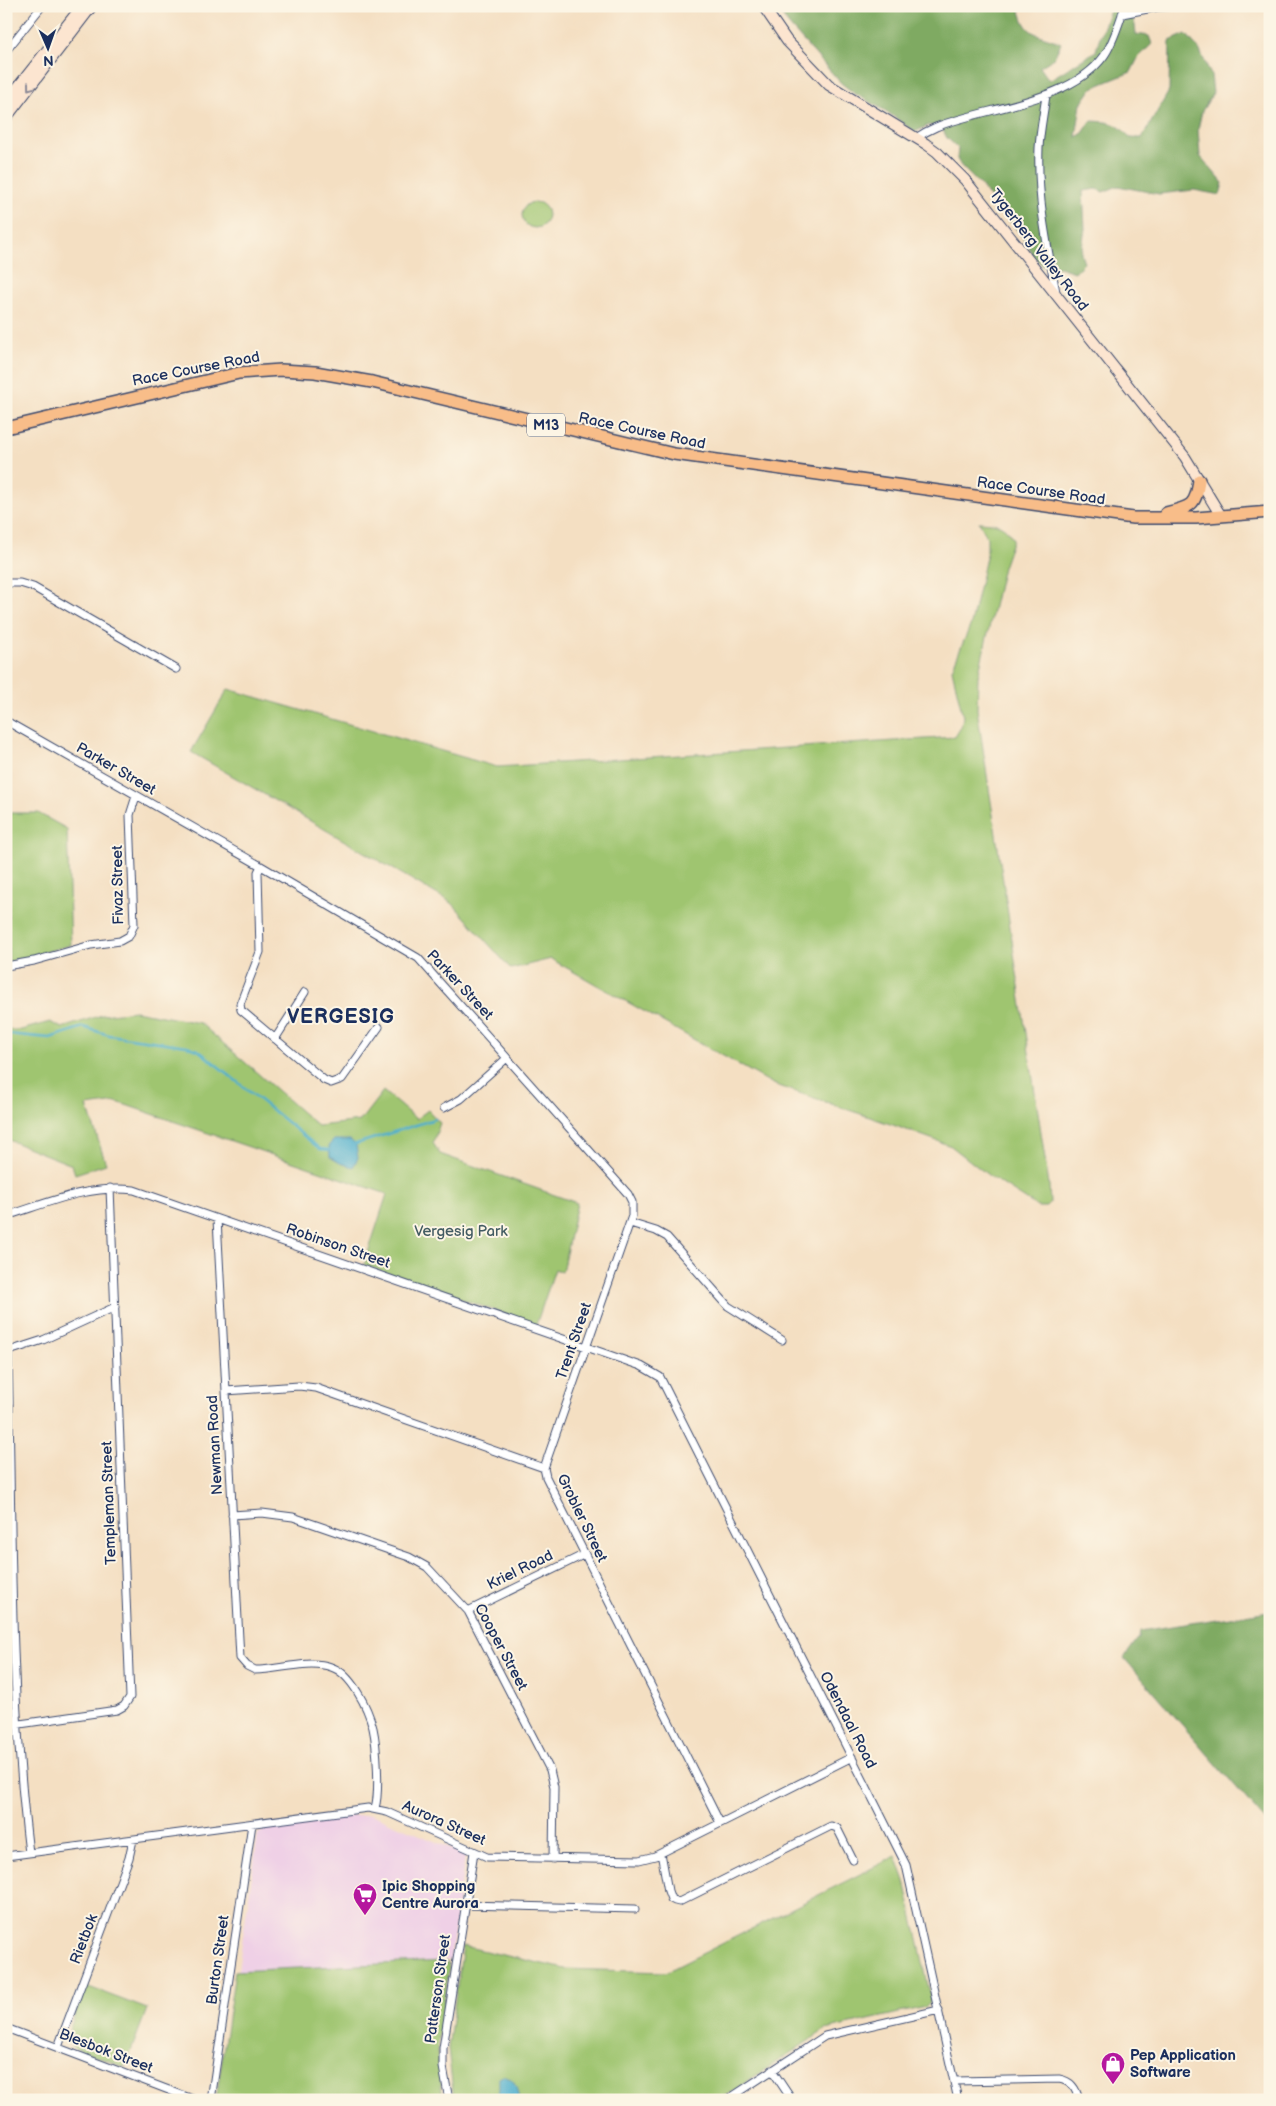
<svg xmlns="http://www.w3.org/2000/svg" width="1276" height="2106" viewBox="0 0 1276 2106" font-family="'Balsamiq Sans',sans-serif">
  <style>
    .built { fill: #efd0e6 }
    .green { fill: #9fc570; stroke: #5d7a67 }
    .forest { fill: #7faa62; stroke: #4d6c60 }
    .water { fill: #4eafcd; stroke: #346f96 }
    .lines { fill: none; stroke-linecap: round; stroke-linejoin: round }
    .stream { stroke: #4eafcd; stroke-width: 2.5 }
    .minor-casing { stroke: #3c496d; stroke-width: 9 }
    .secondary-casing { stroke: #3c496d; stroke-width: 12 }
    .primary-casing { stroke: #3c496d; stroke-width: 14 }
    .minor { stroke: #fff; stroke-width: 7 }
    .secondary { stroke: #fce5d0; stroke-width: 10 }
    .primary { stroke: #f8bd89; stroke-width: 11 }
    .oneway { stroke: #8c8a97 }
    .labels { text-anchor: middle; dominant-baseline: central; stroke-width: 4; stroke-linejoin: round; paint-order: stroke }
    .shield { fill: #fcf5e5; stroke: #5e6a86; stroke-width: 1 }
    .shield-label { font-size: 14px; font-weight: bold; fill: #1b2f5e }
    .street-label { font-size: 15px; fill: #1b2f5e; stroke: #fcf5e5 }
    .park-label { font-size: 15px; fill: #435c63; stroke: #fcf5e5 }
    .poi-label { font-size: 15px; font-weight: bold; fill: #1b2f5e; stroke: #fcf5e5; text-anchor: start }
    .district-label { font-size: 20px; font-weight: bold; letter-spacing: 1px; fill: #1b2f5e; stroke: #fcf5e5 }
  </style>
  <rect width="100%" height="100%" fill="#fcf5e5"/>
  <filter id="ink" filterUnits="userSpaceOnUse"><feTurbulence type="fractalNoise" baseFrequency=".02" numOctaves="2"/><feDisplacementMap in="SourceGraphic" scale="10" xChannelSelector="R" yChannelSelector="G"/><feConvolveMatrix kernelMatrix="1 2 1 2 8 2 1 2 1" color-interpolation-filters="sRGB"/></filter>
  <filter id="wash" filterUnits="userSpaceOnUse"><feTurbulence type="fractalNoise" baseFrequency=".0096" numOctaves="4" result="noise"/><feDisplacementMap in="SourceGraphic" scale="20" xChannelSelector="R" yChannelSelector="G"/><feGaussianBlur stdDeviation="1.12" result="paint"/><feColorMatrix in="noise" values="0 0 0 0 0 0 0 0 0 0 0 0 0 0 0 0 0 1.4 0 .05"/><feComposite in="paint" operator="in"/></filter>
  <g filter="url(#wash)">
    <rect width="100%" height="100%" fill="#f4dfc2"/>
    <path class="built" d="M371 1814 462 1853 465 1857 450 1960 238 1971 258 1834 266 1829 320 1823 332 1818Z"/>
    <path class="green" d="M522 215a13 13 0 1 1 26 0a13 13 0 1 1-26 0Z
      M979 522C995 523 1004 523 1013 539L1003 567 978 676 977 709 1049 1185 1050 1203 1046 1207H1038L988 1175 951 1146 893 1125 773 1084 551 959 511 969 452 903 191 752 228 689 497 767 955 737 961 727 963 717 952 669 971 624 987 553V537Z
      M9 813H38L67 829 71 945 8 962Z
      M135 1011 200 1023 318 1126 360 1121 383 1091 416 1119 428 1110 440 1123 433 1143 440 1154 577 1203 562 1272 555 1269 536 1325 364 1265 387 1194 117 1102 87 1106 106 1164 75 1174 72 1165 6 1139V1030H21L50 1022 62 1028 102 1015Z
      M896 1856 905 1881 930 1994V2002L925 2007 825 2030 719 2100H454L448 2048 463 1946 565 1969 666 1972Z
      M443 1961 448 1963 449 1968 437 2051 443 2100H216L235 1971Z
      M86 1986 147 2009 125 2067 74 2048 68 2042V2033Z"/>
    <path class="forest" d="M776 6H1001L1004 9 1019 6C1025 37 1036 32 1061 43L1054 58 1040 67 1049 80 1096 51C1099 35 1107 22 1111 6H1128L1135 25 1136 34 1149 36 1152 44 1138 58 1131 72 1092 88 1081 104 1076 137 1083 133 1091 121C1110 122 1118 122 1130 138H1142L1169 91 1170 41 1186 34 1199 49 1211 75 1213 93 1202 111 1198 129 1200 156 1223 183 1220 195 1194 190 1159 194 1118 186 1103 192 1097 189 1083 191 1085 229 1081 254 1084 263 1075 272 1059 267 1042 265 1034 257 1022 236 982 187 961 166 957 159 958 148 947 138 943 130 929 125 917 131 911 129 886 111 854 93 841 83 788 24Z
      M1270 1611V1826L1124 1658 1139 1637 1140 1631Z"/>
    <path class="water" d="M334 1140H350L356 1145 358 1158 353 1167 340 1163 330 1157 329 1145Z
      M503 2075C515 2078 517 2089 519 2100H499V2077Z"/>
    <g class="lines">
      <path class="stream" d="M6 1034 50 1038 83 1027 109 1035 187 1046 198 1050 208 1058 320 1149 331 1150
        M353 1145 435 1119"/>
    </g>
  </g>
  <g filter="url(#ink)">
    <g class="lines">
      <defs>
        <path id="minor" d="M1122 14 1158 7 1182 6
          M6 51 42 6
          M1046 95C1044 112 1040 130 1039 148 1037 197 1047 245 1056 292
          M916 138C922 134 929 130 936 127 986 107 1071 102 1104 56 1114 42 1119 22 1125 6
          M6 583H20L33 587 176 669
          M6 721 261 866 418 958 628 1194 632 1202V1216L544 1468
          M261 866 258 872 260 952 240 1004 241 1010 324 1080 331 1083 342 1079 379 1027
          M6 966 34 961 91 945 120 941 129 936 134 925 130 815 136 796
          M275 1039 305 992
          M444 1108 461 1099 507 1058
          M6 1216C48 1203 90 1184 134 1190L641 1366 660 1377 906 1865 958 2100
          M217 1219 240 1658 247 1666 255 1670C279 1670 308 1659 331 1667 351 1673 368 1708 373 1728 377 1746 380 1792 375 1808
          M630 1223 656 1231 667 1237 728 1306 782 1340
          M6 1352 43 1340 115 1307
          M8 1352C12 1518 9 1688 29 1853
          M226 1391 299 1386 316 1388 544 1468
          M544 1468 546 1477 720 1823
          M232 1515 262 1513 293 1517 409 1557 427 1567 468 1611 550 1770 554 1787 553 1859
          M468 1611 585 1554
          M6 1726 117 1710 124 1706 130 1697 110 1188
          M661 1853 668 1891 671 1899 675 1901 679 1902 831 1826 837 1828 853 1860
          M6 1856 368 1808 387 1812 487 1857 639 1860 655 1856 852 1757
          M465 1905 635 1909
          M6 2028 195 2100
          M58 2047 129 1858 133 1840
          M772 2070 792 2100
          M954 2081 1059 2079C1071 2081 1076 2088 1079 2100
          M211 2100 252 1824
          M449 2100 443 2067V2048L474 1852
          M727 2100 825 2036 939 2010"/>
        <path id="secondary" d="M763 6 787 41 829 85 926 144 937 152 965 180 1185 457 1221 516
          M6 102 82 6
          M6 118 92 6"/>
        <path id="primary" d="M6 428 239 373 281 370 315 372 372 382 674 454 1133 518H1196L1270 512
          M1166 513C1191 507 1196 506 1199 480"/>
      </defs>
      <use href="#minor" class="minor-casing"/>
      <use href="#secondary" class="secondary-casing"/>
      <use href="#primary" class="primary-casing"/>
      <use href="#minor" class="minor"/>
      <use href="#secondary" class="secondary"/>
      <use href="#primary" class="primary"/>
    </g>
    <defs><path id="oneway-chevron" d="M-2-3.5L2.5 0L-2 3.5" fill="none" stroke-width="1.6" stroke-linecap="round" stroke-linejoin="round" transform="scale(1.25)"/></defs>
    <use class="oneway" href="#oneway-chevron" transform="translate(30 87) rotate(127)"/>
  </g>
  <defs>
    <symbol id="supermarket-pin" viewBox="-11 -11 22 30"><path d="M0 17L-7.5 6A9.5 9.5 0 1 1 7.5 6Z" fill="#b5179e" stroke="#fcf5e5"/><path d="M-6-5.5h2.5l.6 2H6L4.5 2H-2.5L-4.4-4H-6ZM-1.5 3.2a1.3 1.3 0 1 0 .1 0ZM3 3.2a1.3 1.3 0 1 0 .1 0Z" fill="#fff"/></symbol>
    <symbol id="shop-pin" viewBox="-11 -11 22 30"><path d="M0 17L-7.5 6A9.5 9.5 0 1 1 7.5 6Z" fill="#b5179e" stroke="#fcf5e5"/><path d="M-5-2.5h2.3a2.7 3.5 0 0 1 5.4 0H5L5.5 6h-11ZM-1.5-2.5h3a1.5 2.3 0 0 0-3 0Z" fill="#fff"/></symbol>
  </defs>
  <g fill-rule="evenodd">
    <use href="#supermarket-pin" x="351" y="1881" width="28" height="38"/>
    <use href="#shop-pin" x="1099" y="2050" width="28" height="38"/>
  </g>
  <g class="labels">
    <rect class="shield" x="527" y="413.5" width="38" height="23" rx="4"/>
    <g class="shield-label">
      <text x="546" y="425">M13</text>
    </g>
    <g class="street-label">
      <text transform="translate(1039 250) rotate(52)">Tygerberg Valley Road</text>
      <text transform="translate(196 369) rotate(-11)">Race Course Road</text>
      <text transform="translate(642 431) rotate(12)">Race Course Road</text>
      <text transform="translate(1041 491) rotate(8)">Race Course Road</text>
      <text transform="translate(116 769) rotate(30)">Parker Street</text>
      <text transform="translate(118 885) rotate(-91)">Fivaz Street</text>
      <text transform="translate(460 985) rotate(47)">Parker Street</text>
      <text transform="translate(338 1246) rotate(19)">Robinson Street</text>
      <text transform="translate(574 1341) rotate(-71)">Trent Street</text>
      <text transform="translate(215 1445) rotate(-93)">Newman Road</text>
      <text transform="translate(109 1503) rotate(-92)">Templeman Street</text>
      <text transform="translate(582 1518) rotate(64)">Grobler Street</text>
      <text transform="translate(520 1570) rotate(-26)">Kriel Road</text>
      <text transform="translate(501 1647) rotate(62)">Cooper Street</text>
      <text transform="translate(848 1720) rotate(63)">Odendaal Road</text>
      <text transform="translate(444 1823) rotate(24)">Aurora Street</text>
      <text transform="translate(84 1939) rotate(-69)">Rietbok</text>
      <text transform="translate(218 1960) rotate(-82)">Burton Street</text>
      <text transform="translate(438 1989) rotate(-82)">Patterson Street</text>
      <text transform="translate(106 2051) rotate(21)">Blesbok Street</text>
    </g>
    <g class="park-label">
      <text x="461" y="1231">Vergesig Park</text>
    </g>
    <g class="poi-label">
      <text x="382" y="1886">Ipic Shopping<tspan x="382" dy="17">Centre Aurora</tspan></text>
      <text x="1130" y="2055">Pep Application<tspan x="1130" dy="17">Software</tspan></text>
    </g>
    <g class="district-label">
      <text x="341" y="1017">VERGESIG</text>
    </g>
  </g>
  <rect width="1276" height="2106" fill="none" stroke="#fcf5e5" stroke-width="25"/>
  <g transform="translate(48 48) rotate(178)" stroke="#fcf5e5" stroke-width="4" paint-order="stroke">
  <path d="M0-4L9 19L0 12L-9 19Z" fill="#1b2f5e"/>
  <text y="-8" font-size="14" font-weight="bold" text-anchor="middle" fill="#1b2f5e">N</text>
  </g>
</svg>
